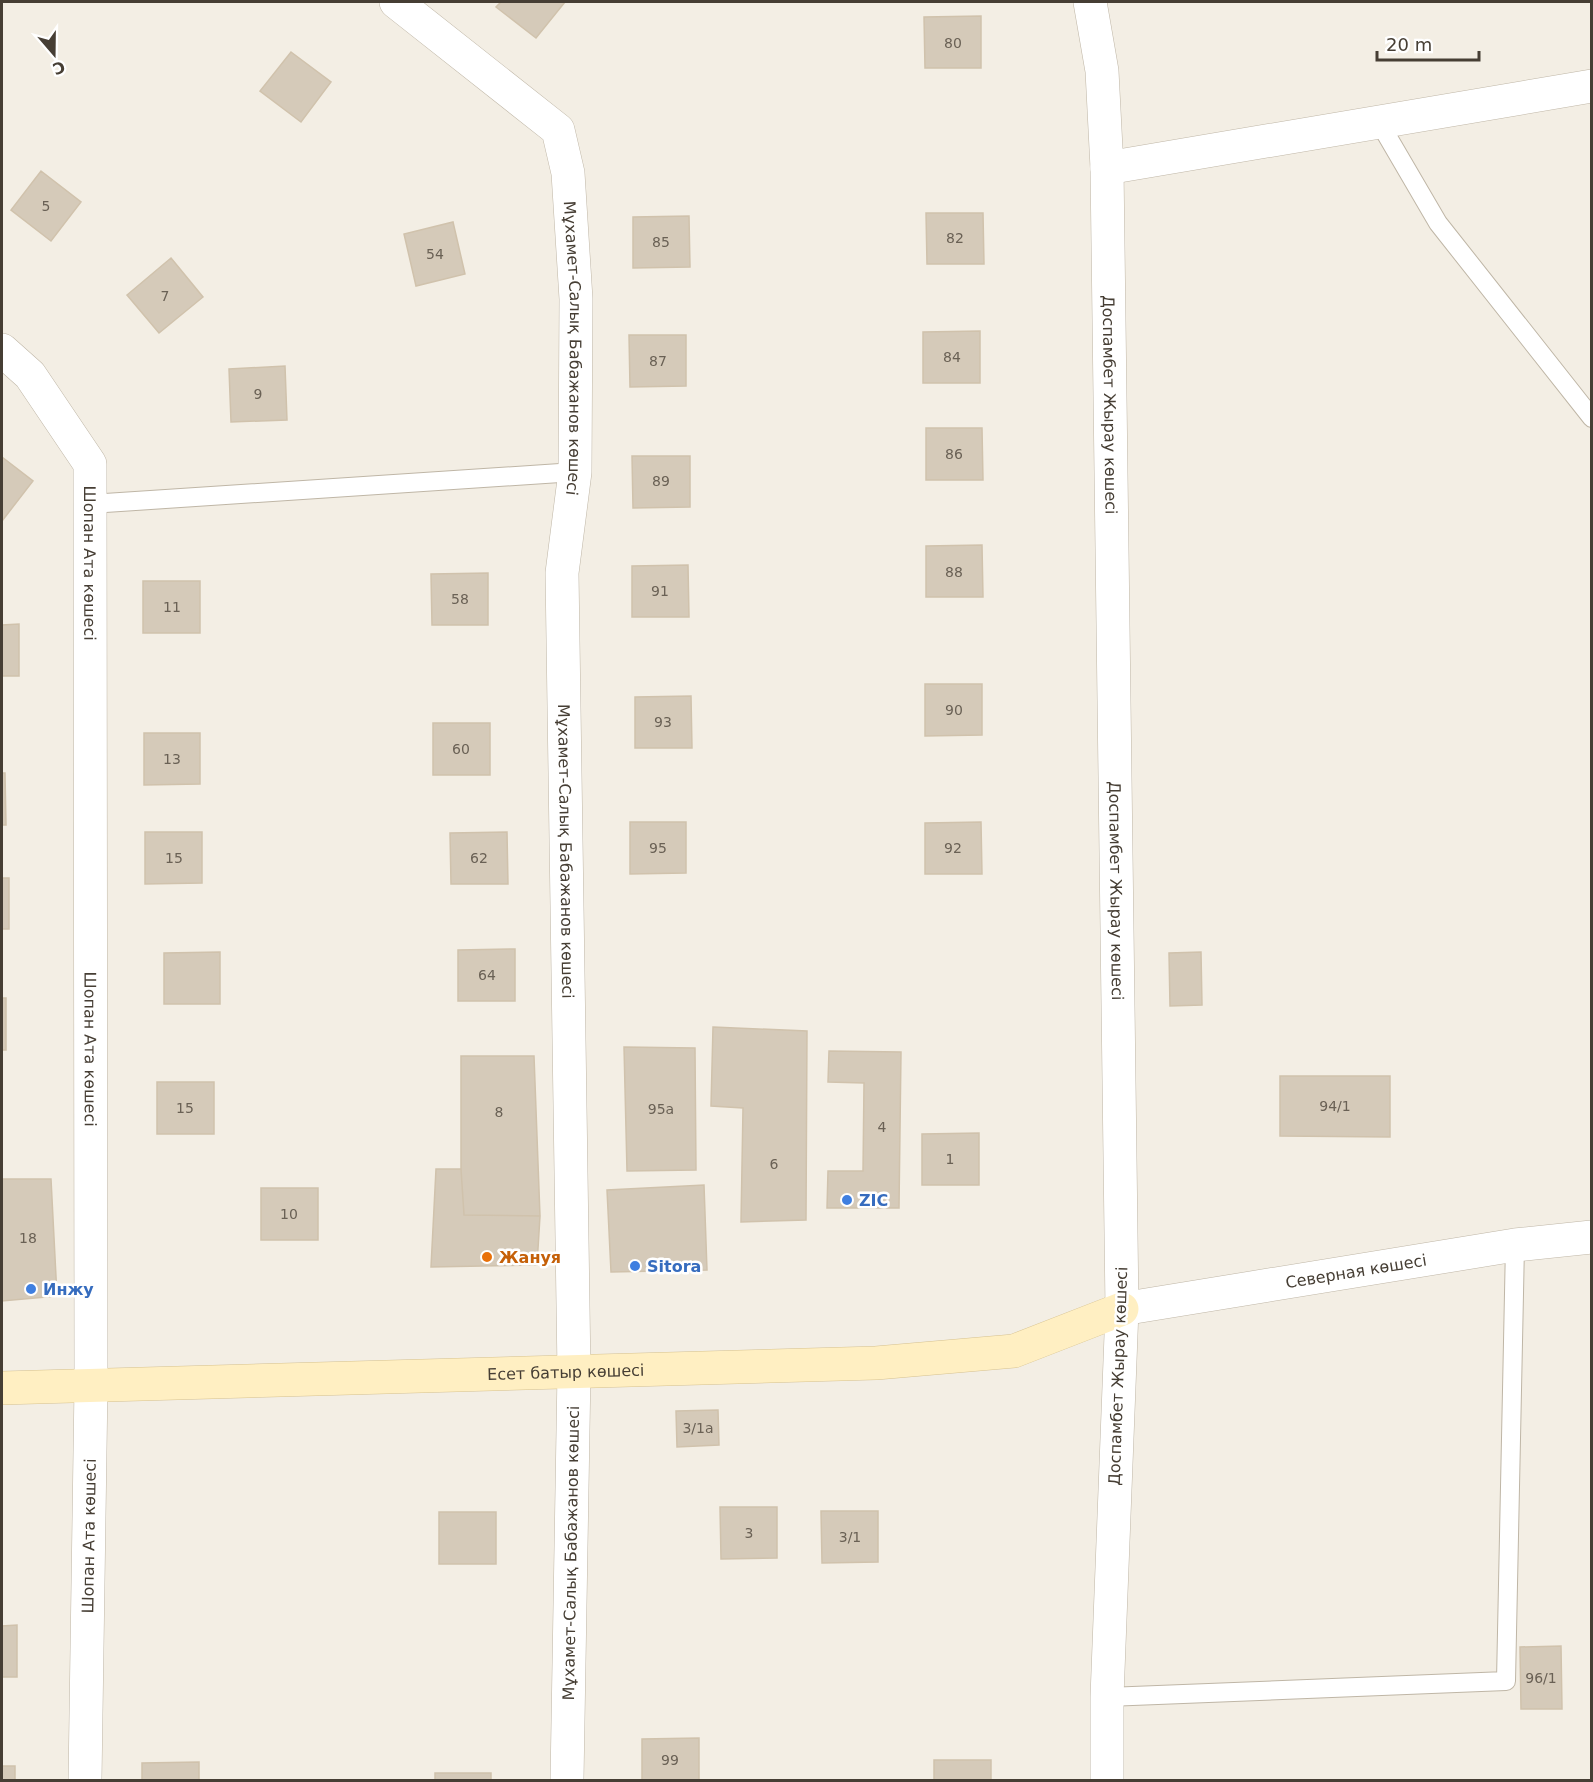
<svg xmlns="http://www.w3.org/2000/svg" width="1593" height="1782" viewBox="0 0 1593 1782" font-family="'DejaVu Sans',sans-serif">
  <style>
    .building { fill: #d5cab9; stroke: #d0c2ac; stroke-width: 1.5 }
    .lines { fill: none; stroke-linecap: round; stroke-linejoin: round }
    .lane-casing { stroke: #bfb6a6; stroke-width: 20 }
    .street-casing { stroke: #bfb6a6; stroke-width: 34 }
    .secondary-casing { stroke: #d6c291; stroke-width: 34 }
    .lane { stroke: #fff; stroke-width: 18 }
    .street { stroke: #fff; stroke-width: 33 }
    .secondary { stroke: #ffefc2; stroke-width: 33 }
    .shop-dot { fill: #3f7fe0; stroke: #fff; stroke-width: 2 }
    .food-dot { fill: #e8710a; stroke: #fff; stroke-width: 2 }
    .labels { text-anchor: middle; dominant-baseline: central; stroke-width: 5; stroke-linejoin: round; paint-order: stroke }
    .number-label { font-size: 14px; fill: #6a6155 }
    .street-label { font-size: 16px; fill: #463e34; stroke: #fff }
    .shop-label { font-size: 16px; font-weight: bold; fill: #366cbe; stroke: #fff; text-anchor: start }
    .food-label { font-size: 16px; font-weight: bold; fill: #c56008; stroke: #fff; text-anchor: start }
  </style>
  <rect width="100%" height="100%" fill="#f3eee4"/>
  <path class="building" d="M501 2H565L536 38 496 7Z
    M981 16V68H925L924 17Z
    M291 52 331 82 301 122 260 91Z
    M41 171 81 202 51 241 11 210Z
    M926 213H983L984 264H927Z
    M689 216 690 267 633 268V217Z
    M453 222 465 274 416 286 404 234Z
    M171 258 203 297 159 333 127 295Z
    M980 331V383H923V332Z
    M629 335H686V386L630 387Z
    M285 366 287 420 231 422 229 369Z
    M926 428H982L983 480H926Z
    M632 456H690V507L633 508Z
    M2 457 33 481 2 521Z
    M982 545 983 597H926V546Z
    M688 565 689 617H632V566Z
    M488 573V625H432L431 574Z
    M143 581H200V633H143Z
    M19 624V676H2V625Z
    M925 684H982V735L925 736Z
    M691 696 692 748H635V697Z
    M433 723H490V775H433Z
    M144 733H200V784L144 785Z
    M2 773H5L6 825H2Z
    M630 822H686V873L630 874Z
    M981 822 982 874H925V823Z
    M145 832H202V883L145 884Z
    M507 832 508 884H451L450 833Z
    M2 878H9V929H2Z
    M515 949V1001H458V950Z
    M220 952V1004H164V953Z
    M1201 952 1202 1005 1170 1006 1169 953Z
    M2 998H6V1050H2Z
    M713 1027 807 1031 806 1220 741 1222 743 1108 711 1106Z
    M624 1047 695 1048 696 1170 627 1171Z
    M829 1051 901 1052 899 1208H827L828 1171H863L864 1083 828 1082Z
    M461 1056H534L540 1216 464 1215 461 1169Z
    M1280 1076H1390V1137L1280 1136Z
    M157 1082H214V1134H157Z
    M979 1133V1185H922V1134Z
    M436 1169H461L464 1215 540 1216 537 1265 431 1267Z
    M2 1179H51L57 1296 2 1301Z
    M704 1185 707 1270 611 1272 607 1190Z
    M261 1188H318V1240H261Z
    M718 1410 719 1445 677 1447 676 1411Z
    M720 1507H777V1558L721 1559Z
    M821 1511H878V1562L822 1563Z
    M439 1512H496V1564H439Z
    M17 1625V1677H2V1626Z
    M1561 1646 1562 1709H1521L1520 1647Z
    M699 1738V1780H642V1739Z
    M934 1760H991V1780H934Z
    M199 1762V1780H142V1763Z
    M2 1766H15V1780H2Z
    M435 1773H491V1780H435Z"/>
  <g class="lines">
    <defs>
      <path id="lane" d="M1379 122 1438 223 1592 418
        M90 504 575 472
        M1107 1697 1506 1681 1515 1245"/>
      <g id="street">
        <path id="s1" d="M396 2 558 130 568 173 576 299 575 472 562 573 574 1372 567 1780"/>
        <path id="s2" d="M1090 2 1102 71 1107 168 1122 1309 1107 1697V1780"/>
        <path d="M1107 168 1592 86"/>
        <path id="s3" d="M2 350 30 375 90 464 91 1386 85 1780"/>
        <path id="s4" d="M1122 1309 1515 1245 1592 1237"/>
      </g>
      <g id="secondary">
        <path id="s5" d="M2 1388 876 1363 1014 1351 1122 1309"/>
      </g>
    </defs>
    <use href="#lane" class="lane-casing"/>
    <use href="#street" class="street-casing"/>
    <use href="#secondary" class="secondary-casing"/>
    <use href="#lane" class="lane"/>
    <use href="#street" class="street"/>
    <use href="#secondary" class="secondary"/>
  </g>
  <g class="shop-dot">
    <circle cx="847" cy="1200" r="6"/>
    <circle cx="635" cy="1266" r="6"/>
    <circle cx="31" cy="1289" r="6"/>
  </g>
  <circle class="food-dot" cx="487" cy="1257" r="6"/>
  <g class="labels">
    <g class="number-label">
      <text x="953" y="43">80</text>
      <text x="46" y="206">5</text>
      <text x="955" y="238">82</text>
      <text x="661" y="242">85</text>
      <text x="435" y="254">54</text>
      <text x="165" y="296">7</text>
      <text x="952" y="357">84</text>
      <text x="658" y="361">87</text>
      <text x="258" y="394">9</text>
      <text x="954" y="454">86</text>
      <text x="661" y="481">89</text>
      <text x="954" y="572">88</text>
      <text x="660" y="591">91</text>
      <text x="460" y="599">58</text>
      <text x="172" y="607">11</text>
      <text x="954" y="710">90</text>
      <text x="663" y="722">93</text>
      <text x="461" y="749">60</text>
      <text x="172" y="759">13</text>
      <text x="658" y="848">95</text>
      <text x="953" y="848">92</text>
      <text x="174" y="858">15</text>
      <text x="479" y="858">62</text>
      <text x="487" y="975">64</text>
      <text x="1335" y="1106">94/1</text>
      <text x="185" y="1108">15</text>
      <text x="661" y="1109">95а</text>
      <text x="499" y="1112">8</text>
      <text x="882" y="1127">4</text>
      <text x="950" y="1159">1</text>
      <text x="774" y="1164">6</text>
      <text x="289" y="1214">10</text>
      <text x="28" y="1238">18</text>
      <text x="698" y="1428">3/1а</text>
      <text x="749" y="1533">3</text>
      <text x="850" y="1537">3/1</text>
      <text x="1541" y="1678">96/1</text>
      <text x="670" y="1760">99</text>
    </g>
    <g class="street-label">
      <text stroke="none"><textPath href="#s1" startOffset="426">Мұхамет-Салық Бабажанов көшесі</textPath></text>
      <text stroke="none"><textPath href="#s2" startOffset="404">Доспамбет Жырау көшесі</textPath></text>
      <text stroke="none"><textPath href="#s3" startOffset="244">Шопан Ата көшесі</textPath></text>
      <text stroke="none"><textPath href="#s1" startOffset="930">Мұхамет-Салық Бабажанов көшесі</textPath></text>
      <text stroke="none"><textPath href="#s2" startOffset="890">Доспамбет Жырау көшесі</textPath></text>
      <text stroke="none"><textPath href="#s3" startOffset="730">Шопан Ата көшесі</textPath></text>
      <text stroke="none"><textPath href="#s4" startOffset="237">Северная көшесі</textPath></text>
      <text stroke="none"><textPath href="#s5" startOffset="564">Есет батыр көшесі</textPath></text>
      <text transform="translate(1118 1376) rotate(-88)">Доспамбет Жырау көшесі</text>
      <text transform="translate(89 1536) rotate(-89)">Шопан Ата көшесі</text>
      <text transform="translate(571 1553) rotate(-89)">Мұхамет-Салық Бабажанов көшесі</text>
    </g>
    <g class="shop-label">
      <text x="859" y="1200">ZIC</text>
      <text x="647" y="1266">Sitora</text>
      <text x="43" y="1289">Инжу</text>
    </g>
    <g class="food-label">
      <text x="499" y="1257">Жануя</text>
    </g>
  </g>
  <rect width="1593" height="1782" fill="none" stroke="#463e34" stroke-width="6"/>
  <g transform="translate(54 54) rotate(160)" stroke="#ffffff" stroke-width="4.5" paint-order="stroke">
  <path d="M0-4.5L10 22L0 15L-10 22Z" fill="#463e34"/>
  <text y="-9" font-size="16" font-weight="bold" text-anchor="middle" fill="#463e34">С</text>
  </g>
  <path d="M1377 51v9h102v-9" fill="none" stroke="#463e34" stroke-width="3"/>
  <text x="1386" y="51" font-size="18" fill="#463e34" stroke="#ffffff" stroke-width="4.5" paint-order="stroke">20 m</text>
</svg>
